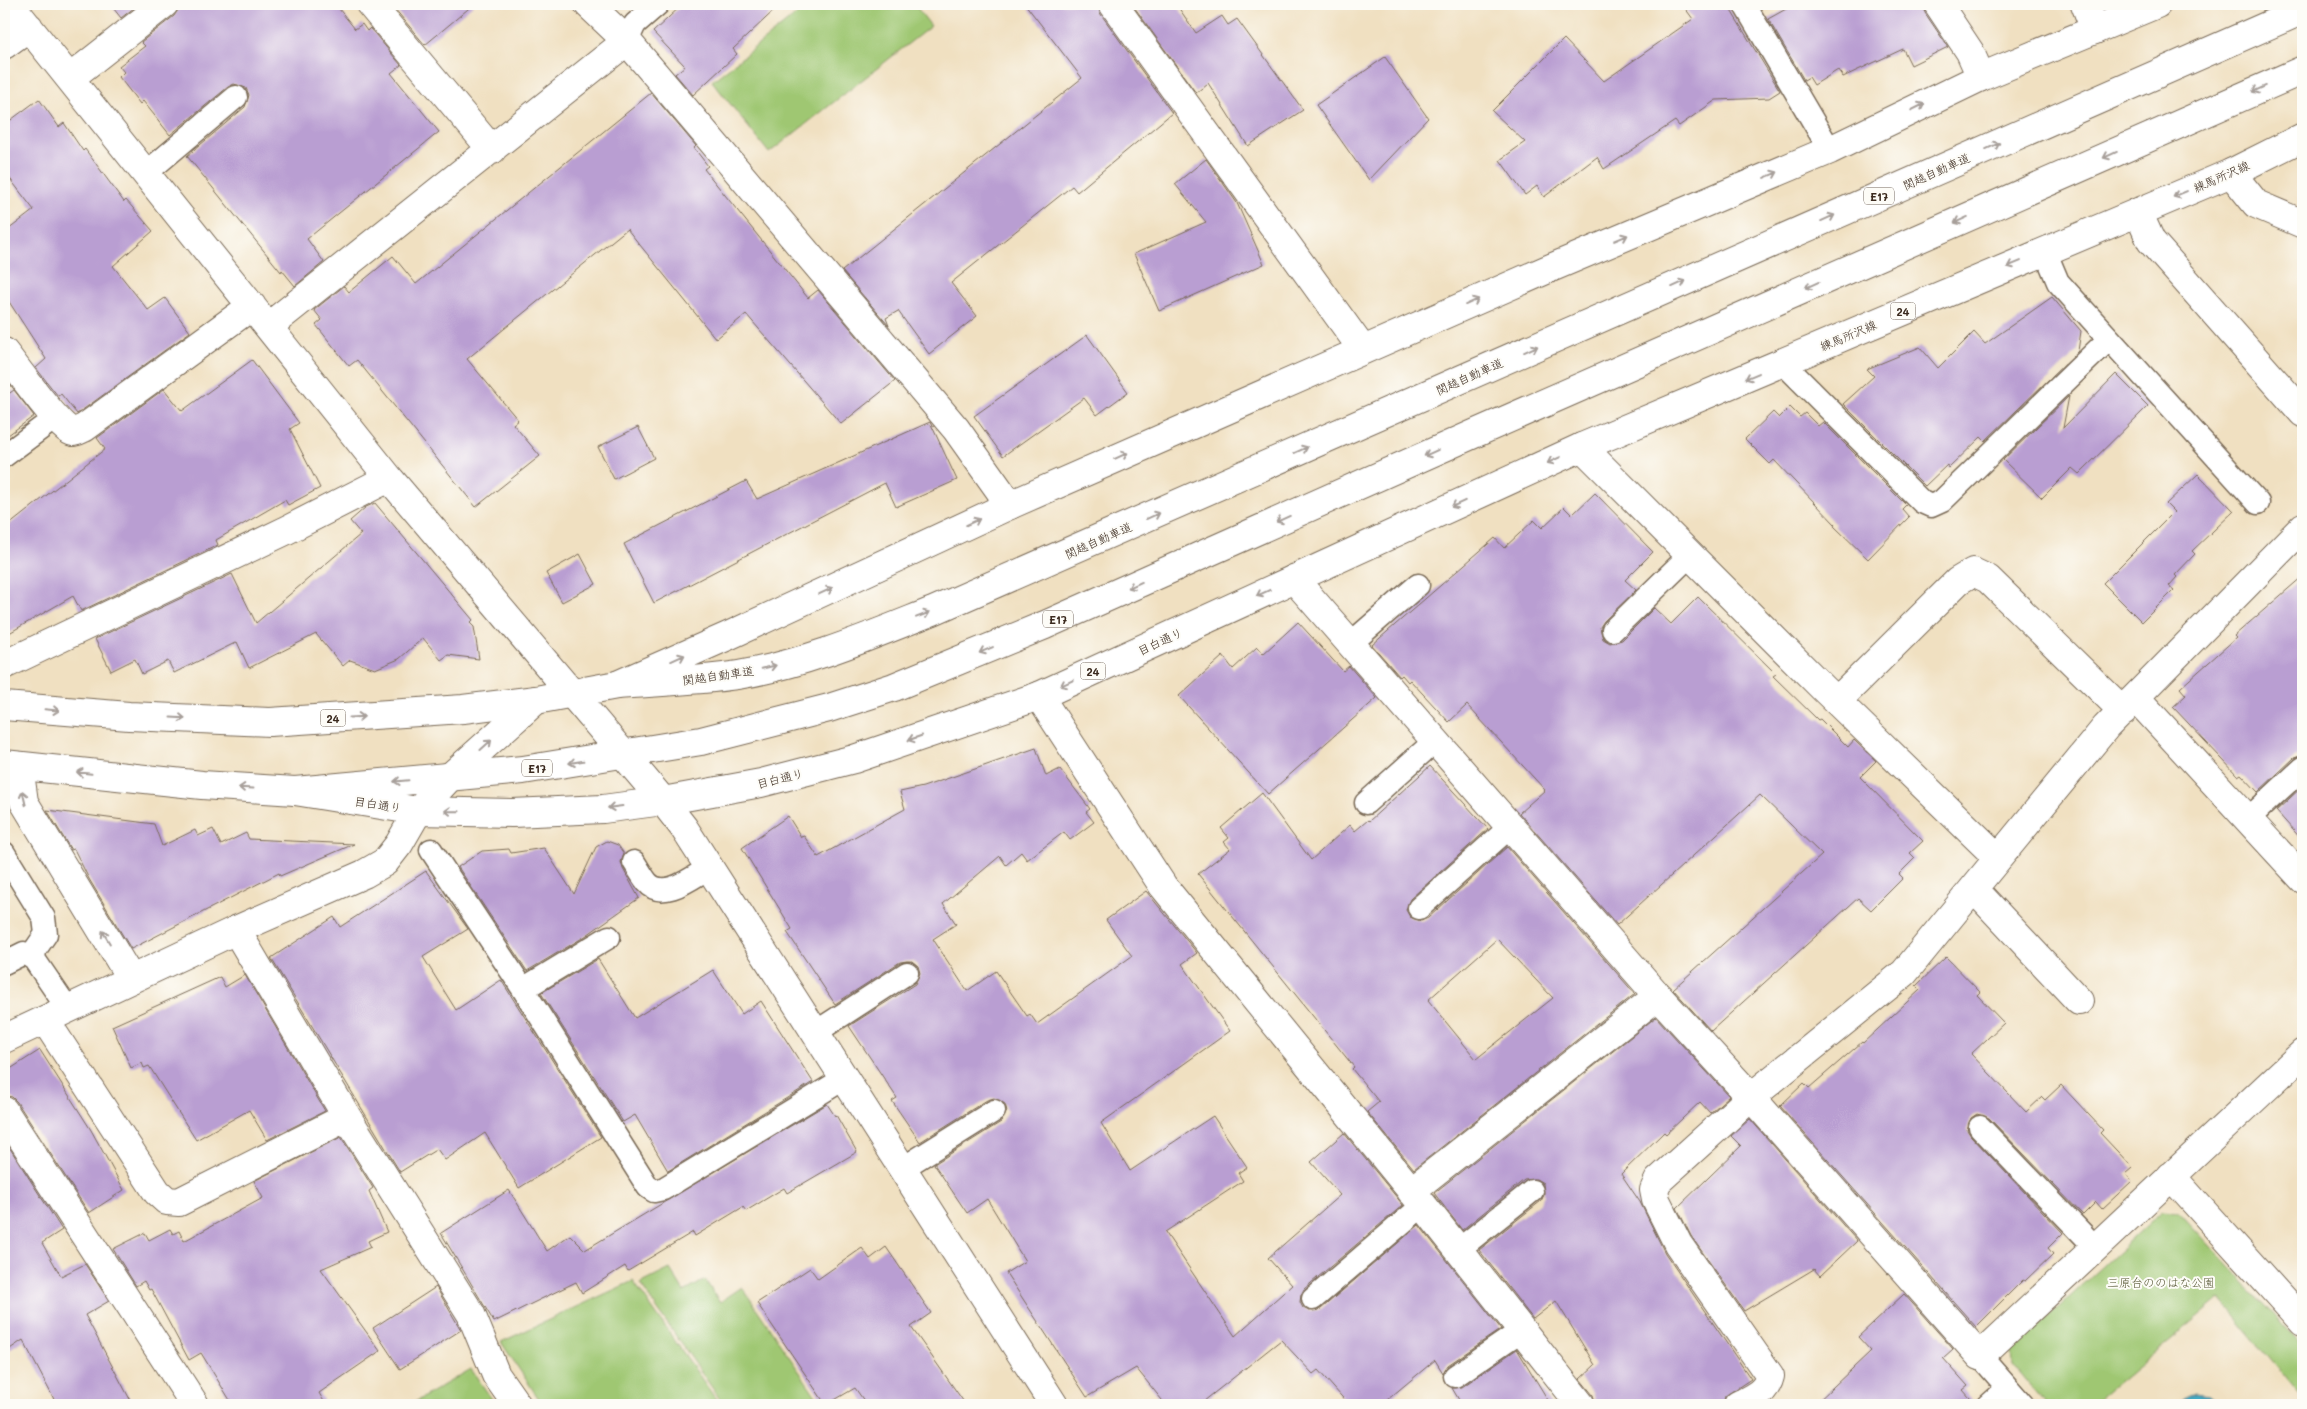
<svg xmlns="http://www.w3.org/2000/svg" width="2307" height="1409" viewBox="0 0 2307 1409" font-family="Mali,'Klee One',sans-serif">
  <style>
    .green { fill: #9fc772; stroke: #6d7848 }
    .water { fill: #44aac4; stroke: #406a71 }
    .building { fill: #b99ed2; fill-rule: evenodd }
    .lines { fill: none; stroke-linecap: round; stroke-linejoin: round }
    .service-casing { stroke: #7a6a57; stroke-width: 25 }
    .minor-casing { stroke: #7a6a57; stroke-width: 30 }
    .tertiary-casing { stroke: #7a6a57; stroke-width: 30 }
    .primary-casing { stroke: #7a6a57; stroke-width: 30 }
    .motorway-casing { stroke: #7a6a57; stroke-width: 30 }
    .service { stroke: #fff; stroke-width: 22 }
    .minor { stroke: #fff; stroke-width: 28 }
    .tertiary { stroke: #fff; stroke-width: 28 }
    .primary { stroke: #fff; stroke-width: 28 }
    .motorway { stroke: #fff; stroke-width: 28 }
    .oneway { stroke: #a79f9a }
    .labels { text-anchor: middle; dominant-baseline: central; stroke-width: 4; stroke-linejoin: round; paint-order: stroke }
    .shield { fill: #fdfcf7; stroke: #75695f; stroke-width: 1 }
    .shield-label { font-size: 11px; font-weight: bold; fill: #3b2a1e }
    .street-label { font-size: 12px; fill: #3b2a1e; stroke: #fdfcf7 }
    .park-label { font-size: 12px; fill: #595937; stroke: #fdfcf7 }
  </style>
  <rect width="100%" height="100%" fill="#fdfcf7"/>
  <filter id="ink" filterUnits="userSpaceOnUse"><feTurbulence type="fractalNoise" baseFrequency=".02" numOctaves="2"/><feDisplacementMap in="SourceGraphic" scale="10" xChannelSelector="R" yChannelSelector="G"/><feConvolveMatrix kernelMatrix="1 2 1 2 8 2 1 2 1" color-interpolation-filters="sRGB"/></filter>
  <filter id="wash" filterUnits="userSpaceOnUse"><feTurbulence type="fractalNoise" baseFrequency=".0096" numOctaves="4" result="noise"/><feDisplacementMap in="SourceGraphic" scale="20" xChannelSelector="R" yChannelSelector="G"/><feGaussianBlur stdDeviation="1.12" result="paint"/><feColorMatrix in="noise" values="0 0 0 0 0 0 0 0 0 0 0 0 0 0 0 0 0 1.4 0 .05"/><feComposite in="paint" operator="in"/></filter>
  <g filter="url(#wash)">
    <rect width="100%" height="100%" fill="#f0e0c1"/>
    <path class="green" d="M810 4H914L931 26 769 153 712 81Z
      M2162 1211 2179 1212 2303 1346V1392L2300 1395 2220 1299 2092 1405H2046L2013 1365 2012 1351Z
      M670 1269 684 1292 705 1280 720 1302 742 1287 822 1405H724L640 1284Z
      M633 1281 720 1405H543L501 1342Z
      M471 1369 496 1405H410Z"/>
    <path class="water" d="M2195 1394 2209 1396 2219 1405H2227H2177L2187 1397Z"/>
    <g id="blocks">
      <path class="building" d="M110 4H139L121 18Z
        M179 4H335L355 29 362 24 367 31 370 28 401 65 391 73 439 132 307 239 324 262 295 286 282 270 281 272 187 156 245 107 249 95 246 88 234 84 228 87 170 135 143 101 140 104 119 77 124 72 119 66 145 46 141 42 174 16 178 10Z
        M399 4H474L425 45 394 8Z
        M683 4H781L733 49 737 54 693 95 675 74 685 66 653 32Z
        M1025 4H1098L1100 13 1172 113 1077 192 1072 186 951 283 977 316 929 354 898 311 886 318 889 326 842 271 1082 78Z
        M1132 4H1176L1196 33 1222 16 1228 25 1237 19 1303 110 1248 146 1208 83 1196 93Z
        M1682 4H1727L1780 91 1769 98 1716 100 1679 126 1675 121 1604 169 1597 157 1544 197 1537 186 1525 195 1500 160 1525 142 1492 111 1564 39 1604 81 1693 19Z
        M1795 4H1923L1925 13 1948 47 1911 65 1903 49 1843 77 1838 70 1814 85 1809 77 1804 80 1768 19Z
        M1385 57 1428 118 1369 180 1316 105Z
        M651 93 696 146 694 148 708 166 704 169 808 298 818 290 895 381 841 424 746 314 716 339 627 229 467 359 518 420 513 424 540 456 476 507 357 360 349 366 316 325 322 320 314 310 344 286 349 292 393 256 416 284Z
        M39 99 59 127 64 123 83 151 85 149 124 202 126 200 153 231 113 266 148 310 165 298 190 332 77 414 61 394 58 396 36 368 46 359 4 294V233L34 210 4 171V125Z
        M1206 159 1237 203 1264 264 1159 311 1134 254 1206 222 1175 184Z
        M2052 297 2081 331 2078 351 1985 441 1981 437 1949 468 1947 465 1925 486 1843 404 1874 376 1867 369 1920 347 1938 368 1974 332 1985 344Z
        M1087 335 1128 392 1097 415 1084 398 1003 456 974 416Z
        M252 360 299 423 290 429 320 488 288 505 285 500 216 540 218 545 81 611 73 596 4 636V529L105 449 97 438 164 389 182 411Z
        M2116 374 2148 406 2079 474 2072 468 2042 498 2003 460 2069 396 2063 428Z
        M14 390 34 416 4 438V397Z
        M1790 407 1800 417 1805 413 1818 426 1823 422 1906 505 1902 509 1909 517 1868 559 1834 526 1835 524 1774 460 1770 464 1745 439 1773 412 1779 418Z
        M930 422 957 480 896 507 885 483 654 603 624 544 746 481 757 499Z
        M638 427 654 458 614 479 598 447Z
        M2198 474 2234 511 2192 551 2195 554 2175 575 2177 577 2169 586 2174 590 2142 622 2103 583 2174 512 2166 504Z
        M1595 493 1653 552 1625 580 1636 590 1604 621 1600 627 1603 639 1610 643 1622 640 1654 608 1671 624 1698 597 1776 674 1773 676 1818 720 1820 719 1848 747 1854 740 1876 761 1860 777 1923 841 1910 853 1915 858 1899 874 1903 878 1871 910 1858 898 1711 1031 1673 989 1822 855 1760 795 1617 925 1519 813 1545 790 1467 705 1449 722 1410 680 1408 682 1402 675 1400 677 1372 645 1495 538 1504 548 1534 520 1542 528 1564 507 1572 515Z
        M375 503 473 620 470 623 474 627 479 659 448 655 441 660 423 638 399 659 375 669 350 660 343 666 316 634 249 668 237 642 174 673 168 661 142 674 135 659 111 671 95 639 232 574 256 623 361 534 350 521 366 507Z
        M580 554 596 584 562 602 546 573Z
        M2303 576V755L2294 758 2258 792 2241 774 2238 776 2173 707 2186 695 2180 688 2236 638 2234 636Z
        M1298 622 1343 671 1349 666 1377 698 1268 794 1179 696 1223 656 1233 669 1257 647 1263 654Z
        M1036 748 1046 776 1060 769 1090 809 1086 812 1094 822 1070 840 1064 832 1027 860 1021 852 1006 865 1000 856 943 904 956 924 933 939 967 991 996 971 1027 1016 1030 1014 1037 1024 1132 956 1106 920 1146 891 1197 953 1182 964 1230 1031 1101 1123 1130 1171 1213 1116 1247 1167 1238 1173 1243 1181 1165 1232 1235 1336 1292 1285 1268 1258 1340 1195 1311 1162 1344 1133 1403 1205 1304 1289 1301 1295 1300 1302 1303 1308 1309 1311 1321 1309 1419 1225 1501 1329 1448 1365 1443 1373 1435 1360 1381 1405H1349L1318 1370 1313 1374 1281 1340 1199 1405H1166L1136 1368 1087 1397 1006 1273 1025 1261 987 1199 967 1213 934 1164 1001 1122 1007 1111 1005 1104 994 1098 987 1100 920 1142 892 1101 897 1098 849 1026 915 984 920 973 918 966 912 961 900 962 835 1004 787 932 792 929 742 848 788 816 801 837 804 836 818 857 905 809 900 792 923 787Z
        M1430 766 1488 829 1410 899 1406 910 1410 917 1421 921 1428 918 1507 847 1635 994 1414 1169 1367 1112 1379 1102 1352 1069 1354 1067 1198 874 1230 849 1224 842 1229 838 1221 828 1262 793 1311 860 1350 825 1355 831 1368 820 1369 821ZM1497 939 1553 998 1476 1059 1428 1000Z
        M2303 786V841L2276 811Z
        M47 810 154 824 162 846 195 830 198 836 213 829 221 845 246 833 249 839 354 844 280 876 279 873 131 949 89 879 74 849 71 850Z
        M607 841 618 845 624 854 621 862 623 869 639 898 584 937 527 971 458 867 482 851 509 849 511 853 544 848 574 894 596 847Z
        M426 871 468 929 423 957 456 1010 501 980 601 1137 519 1188 485 1133 445 1160 437 1149 400 1172 271 958 334 917 340 927Z
        M1946 957 1980 992 1977 995 2004 1023 1971 1054 2026 1112 2042 1097 2045 1100 2061 1085 2103 1130 2100 1133 2133 1168 2126 1174 2132 1181 2102 1209 2096 1202 2083 1215 1989 1118 1977 1114 1971 1118 1967 1130 1971 1136 2063 1233 2048 1248 2053 1254 2025 1281 2023 1280 1976 1327 1780 1106 1804 1083 1809 1088 1862 1042 1863 1043 1920 990 1916 986Z
        M598 959 635 1018 713 970 742 1014 761 1001 813 1082 668 1171 635 1115 623 1122 541 993Z
        M245 975 325 1111 267 1140 249 1110 196 1140 149 1066 144 1068 142 1063 131 1068 112 1026 220 977 225 987Z
        M1656 1017 1729 1096 1710 1113 1700 1102 1666 1134 1664 1132 1621 1174 1640 1202 1665 1253 1751 1379 1725 1396 1723 1405H1596L1593 1395 1580 1379 1595 1365 1556 1301 1533 1319 1479 1250 1541 1201 1544 1195 1543 1183 1536 1179 1524 1180 1462 1230 1434 1193Z
        M40 1050 91 1130 124 1190 89 1213 17 1102 12 1097 4 1095V1073Z
        M827 1104 835 1116 836 1115 857 1152 787 1193 784 1188 746 1211 743 1207 695 1236 693 1232 628 1271 625 1266 582 1293 576 1282 494 1322 441 1233 509 1190 547 1251 570 1235 585 1250Z
        M1750 1119 1857 1241 1820 1276 1814 1269 1744 1311 1691 1236 1677 1208 1741 1146 1731 1136Z
        M341 1137 373 1188 369 1191 387 1232 368 1241 371 1247 321 1269 380 1351 319 1393 326 1405H233L201 1353 189 1360 151 1289 149 1290 144 1281 136 1286 113 1249 145 1233 149 1240 170 1229 173 1234 179 1231 184 1241 263 1198 254 1181Z
        M4 1139 62 1230 42 1243 61 1276 85 1264 109 1301 85 1315 133 1405H57L23 1340 4 1353Z
        M886 1247 931 1313 911 1327 966 1405H867L855 1388 826 1405 757 1303 810 1268 818 1279 862 1248 870 1259Z
        M436 1287 461 1330 400 1369 373 1328Z
        M1904 1294 1953 1349 1943 1358 1968 1386 1963 1390 1976 1405H1814L1871 1351 1858 1337Z
        M1517 1349 1551 1405H1462L1452 1388 1462 1387Z"/>
    </g>
  </g>
  <g filter="url(#ink)">
    <use href="#blocks" fill-opacity="0" stroke="#7a6a57" stroke-width="1"/>
    <g class="lines">
      <defs>
        <path id="service" d="M1744 4 1830 150
          M627 41 635 24 658 4
          M146 173 236 97
          M2045 251 2058 282 2258 503
          M1783 363 1922 502 1931 506 1942 501 2109 339
          M4 456 55 418
          M1613 630 1690 555
          M1350 644 1418 585
          M1366 803 1435 741
          M2247 820 2303 768
          M431 850 523 989 648 1187 654 1191 663 1189 845 1078
          M4 853 44 918 46 934 35 950 34 959 68 1009
          M634 862C638 868 642 876 647 882 663 902 694 876 710 867
          M1419 908 1510 827
          M4 963 24 953 34 959
          M523 989 609 937
          M816 1032 907 973
          M1980 1127 2095 1247
          M903 1168 994 1111
          M1458 1250 1532 1191
          M1313 1299 1423 1205
          M1980 1356 2023 1405
          M1455 1376 1522 1330
          M1989 1405 2008 1388"/>
        <path id="minor" d="M10 4 389 478 663 801
          M370 4 492 150
          M588 4 627 41 956 429 1010 505
          M1113 4 1363 350
          M1938 4 1970 52 1981 77
          M2085 4 2095 30
          M4 45 29 27
          M70 78 164 4
          M2231 173 2256 204 2303 224
          M2138 212 2151 241 2303 413
          M269 326 627 41
          M4 352C14 364 61 431 73 432 76 432 81 429 84 428L252 306
          M1582 447 1823 688 1998 858
          M1294 579 1658 996 1751 1097 1980 1356 2303 1053
          M4 665 285 531 389 478
          M1039 696 1163 886 1423 1205 1581 1405
          M2136 698 2303 879
          M1837 701 1958 581 1973 572 1988 579 2123 711
          M19 766 24 802 131 979
          M1974 889 2079 1001
          M236 930 347 1117 471 1314 496 1375 517 1405
          M45 1020 157 1192 167 1201 179 1202 347 1117
          M4 1111 195 1405
          M2171 1176 2303 1322
          M1411 1191 1658 996
          M1738 1405C1752 1398 1766 1393 1770 1376L1678 1244 1656 1200 1654 1190 1658 1181 1751 1097 1904 973 2106 727 2303 527"/>
        <path id="tertiary" d="M663 801 684 828 1054 1405
          M4 1039 236 930 364 874 385 862 399 844 418 811 450 777 536 700"/>
        <path id="primary" d="M4 706 129 716 270 722 463 709 536 700 617 685 728 636 1010 505 1546 270 1830 150 1981 77 2157 4
          M4 764 202 785 295 791 418 811 512 813 603 809 663 801 761 783 854 759 1039 696 1582 447 2231 173 2303 137"/>
        <path id="motorway" d="M617 685C657 682 698 681 738 675 805 664 870 636 933 611L2303 10
          M295 791 523 770 701 741 829 708 894 687 1045 625 1476 433 2303 70"/>
      </defs>
      <use href="#service" class="service-casing"/>
      <use href="#minor" class="minor-casing"/>
      <use href="#tertiary" class="tertiary-casing"/>
      <use href="#primary" class="primary-casing"/>
      <use href="#motorway" class="motorway-casing"/>
      <use href="#service" class="service"/>
      <use href="#minor" class="minor"/>
      <use href="#tertiary" class="tertiary"/>
      <use href="#primary" class="primary"/>
      <use href="#motorway" class="motorway"/>
    </g>
    <defs><path id="oneway-shaft" d="M-6 0H5M1.5-3L5.5 0L1.5 3" fill="none" stroke-width="1.6" stroke-linecap="round" stroke-linejoin="round" transform="scale(1.25)"/></defs>
    <g class="oneway">
      <use href="#oneway-shaft" transform="translate(2259 89) rotate(156)"/>
      <use href="#oneway-shaft" transform="translate(1918 107) rotate(-26)"/>
      <use href="#oneway-shaft" transform="translate(1993 146) rotate(-24)"/>
      <use href="#oneway-shaft" transform="translate(2110 155) rotate(156)"/>
      <use href="#oneway-shaft" transform="translate(1771 175) rotate(-23)"/>
      <use href="#oneway-shaft" transform="translate(2180 194) rotate(157)"/>
      <use href="#oneway-shaft" transform="translate(1828 218) rotate(-24)"/>
      <use href="#oneway-shaft" transform="translate(1961 220) rotate(156)"/>
      <use href="#oneway-shaft" transform="translate(1621 238) rotate(-23)"/>
      <use href="#oneway-shaft" transform="translate(2014 264) rotate(157)"/>
      <use href="#oneway-shaft" transform="translate(1679 284) rotate(-24)"/>
      <use href="#oneway-shaft" transform="translate(1812 285) rotate(156)"/>
      <use href="#oneway-shaft" transform="translate(1472 302) rotate(-24)"/>
      <use href="#oneway-shaft" transform="translate(1531 349) rotate(-24)"/>
      <use href="#oneway-shaft" transform="translate(1752 376) rotate(157)"/>
      <use href="#oneway-shaft" transform="translate(1301 450) rotate(-24)"/>
      <use href="#oneway-shaft" transform="translate(1431 453) rotate(156)"/>
      <use href="#oneway-shaft" transform="translate(1121 456) rotate(-24)"/>
      <use href="#oneway-shaft" transform="translate(1554 460) rotate(155)"/>
      <use href="#oneway-shaft" transform="translate(1458 504) rotate(155)"/>
      <use href="#oneway-shaft" transform="translate(1153 516) rotate(-24)"/>
      <use href="#oneway-shaft" transform="translate(1283 519) rotate(156)"/>
      <use href="#oneway-shaft" transform="translate(973 522) rotate(-25)"/>
      <use href="#oneway-shaft" transform="translate(1135 585) rotate(156)"/>
      <use href="#oneway-shaft" transform="translate(826 591) rotate(-25)"/>
      <use href="#oneway-shaft" transform="translate(1263 593) rotate(155)"/>
      <use href="#oneway-shaft" transform="translate(923 615) rotate(-21)"/>
      <use href="#oneway-shaft" transform="translate(986 650) rotate(157)"/>
      <use href="#oneway-shaft" transform="translate(678 658) rotate(-24)"/>
      <use href="#oneway-shaft" transform="translate(769 667) rotate(-14)"/>
      <use href="#oneway-shaft" transform="translate(1067 683) rotate(155)"/>
      <use href="#oneway-shaft" transform="translate(52 710) rotate(5)"/>
      <use href="#oneway-shaft" transform="translate(357 717) rotate(-3)"/>
      <use href="#oneway-shaft" transform="translate(178 718) rotate(3)"/>
      <use href="#oneway-shaft" transform="translate(915 738) rotate(161)"/>
      <use href="#oneway-shaft" transform="translate(486 745) rotate(-42)"/>
      <use href="#oneway-shaft" transform="translate(576 762) rotate(171)"/>
      <use href="#oneway-shaft" transform="translate(84 773) rotate(-174)"/>
      <use href="#oneway-shaft" transform="translate(401 781) rotate(175)"/>
      <use href="#oneway-shaft" transform="translate(246 788) rotate(-177)"/>
      <use href="#oneway-shaft" transform="translate(24 798) rotate(-103)"/>
      <use href="#oneway-shaft" transform="translate(615 807) rotate(173)"/>
      <use href="#oneway-shaft" transform="translate(452 811) rotate(-179)"/>
      <use href="#oneway-shaft" transform="translate(106 937) rotate(-121)"/>
    </g>
  </g>
  <g class="labels">
    <g class="shield">
      <rect x="1864" y="187.5" width="30" height="17" rx="4"/>
      <rect x="1890.5" y="302.5" width="25" height="17" rx="4"/>
      <rect x="1043" y="610.5" width="30" height="17" rx="4"/>
      <rect x="1080.5" y="662.5" width="25" height="17" rx="4"/>
      <rect x="320.5" y="709.5" width="25" height="17" rx="4"/>
      <rect x="522" y="759.5" width="30" height="17" rx="4"/>
    </g>
    <g class="shield-label">
      <text x="1879" y="196">E17</text>
      <text x="1903" y="311">24</text>
      <text x="1058" y="619">E17</text>
      <text x="1093" y="671">24</text>
      <text x="333" y="718">24</text>
      <text x="537" y="768">E17</text>
    </g>
    <g class="street-label">
      <text transform="translate(1936 171) rotate(-24)">関越自動車道</text>
      <text transform="translate(2221 176) rotate(-24)">練馬所沢線</text>
      <text transform="translate(1848 335) rotate(-23)">練馬所沢線</text>
      <text transform="translate(1469 376) rotate(-24)">関越自動車道</text>
      <text transform="translate(1098 540) rotate(-24)">関越自動車道</text>
      <text transform="translate(1160 641) rotate(-25)">目白通り</text>
      <text transform="translate(718 675) rotate(-8)">関越自動車道</text>
      <text transform="translate(780 778) rotate(-14)">目白通り</text>
      <text transform="translate(378 804) rotate(9)">目白通り</text>
    </g>
    <g class="park-label">
      <text x="2161" y="1282">三原台ののはな公園</text>
    </g>
  </g>
  <rect width="2307" height="1409" fill="none" stroke="#fdfcf7" stroke-width="20"/>
</svg>
